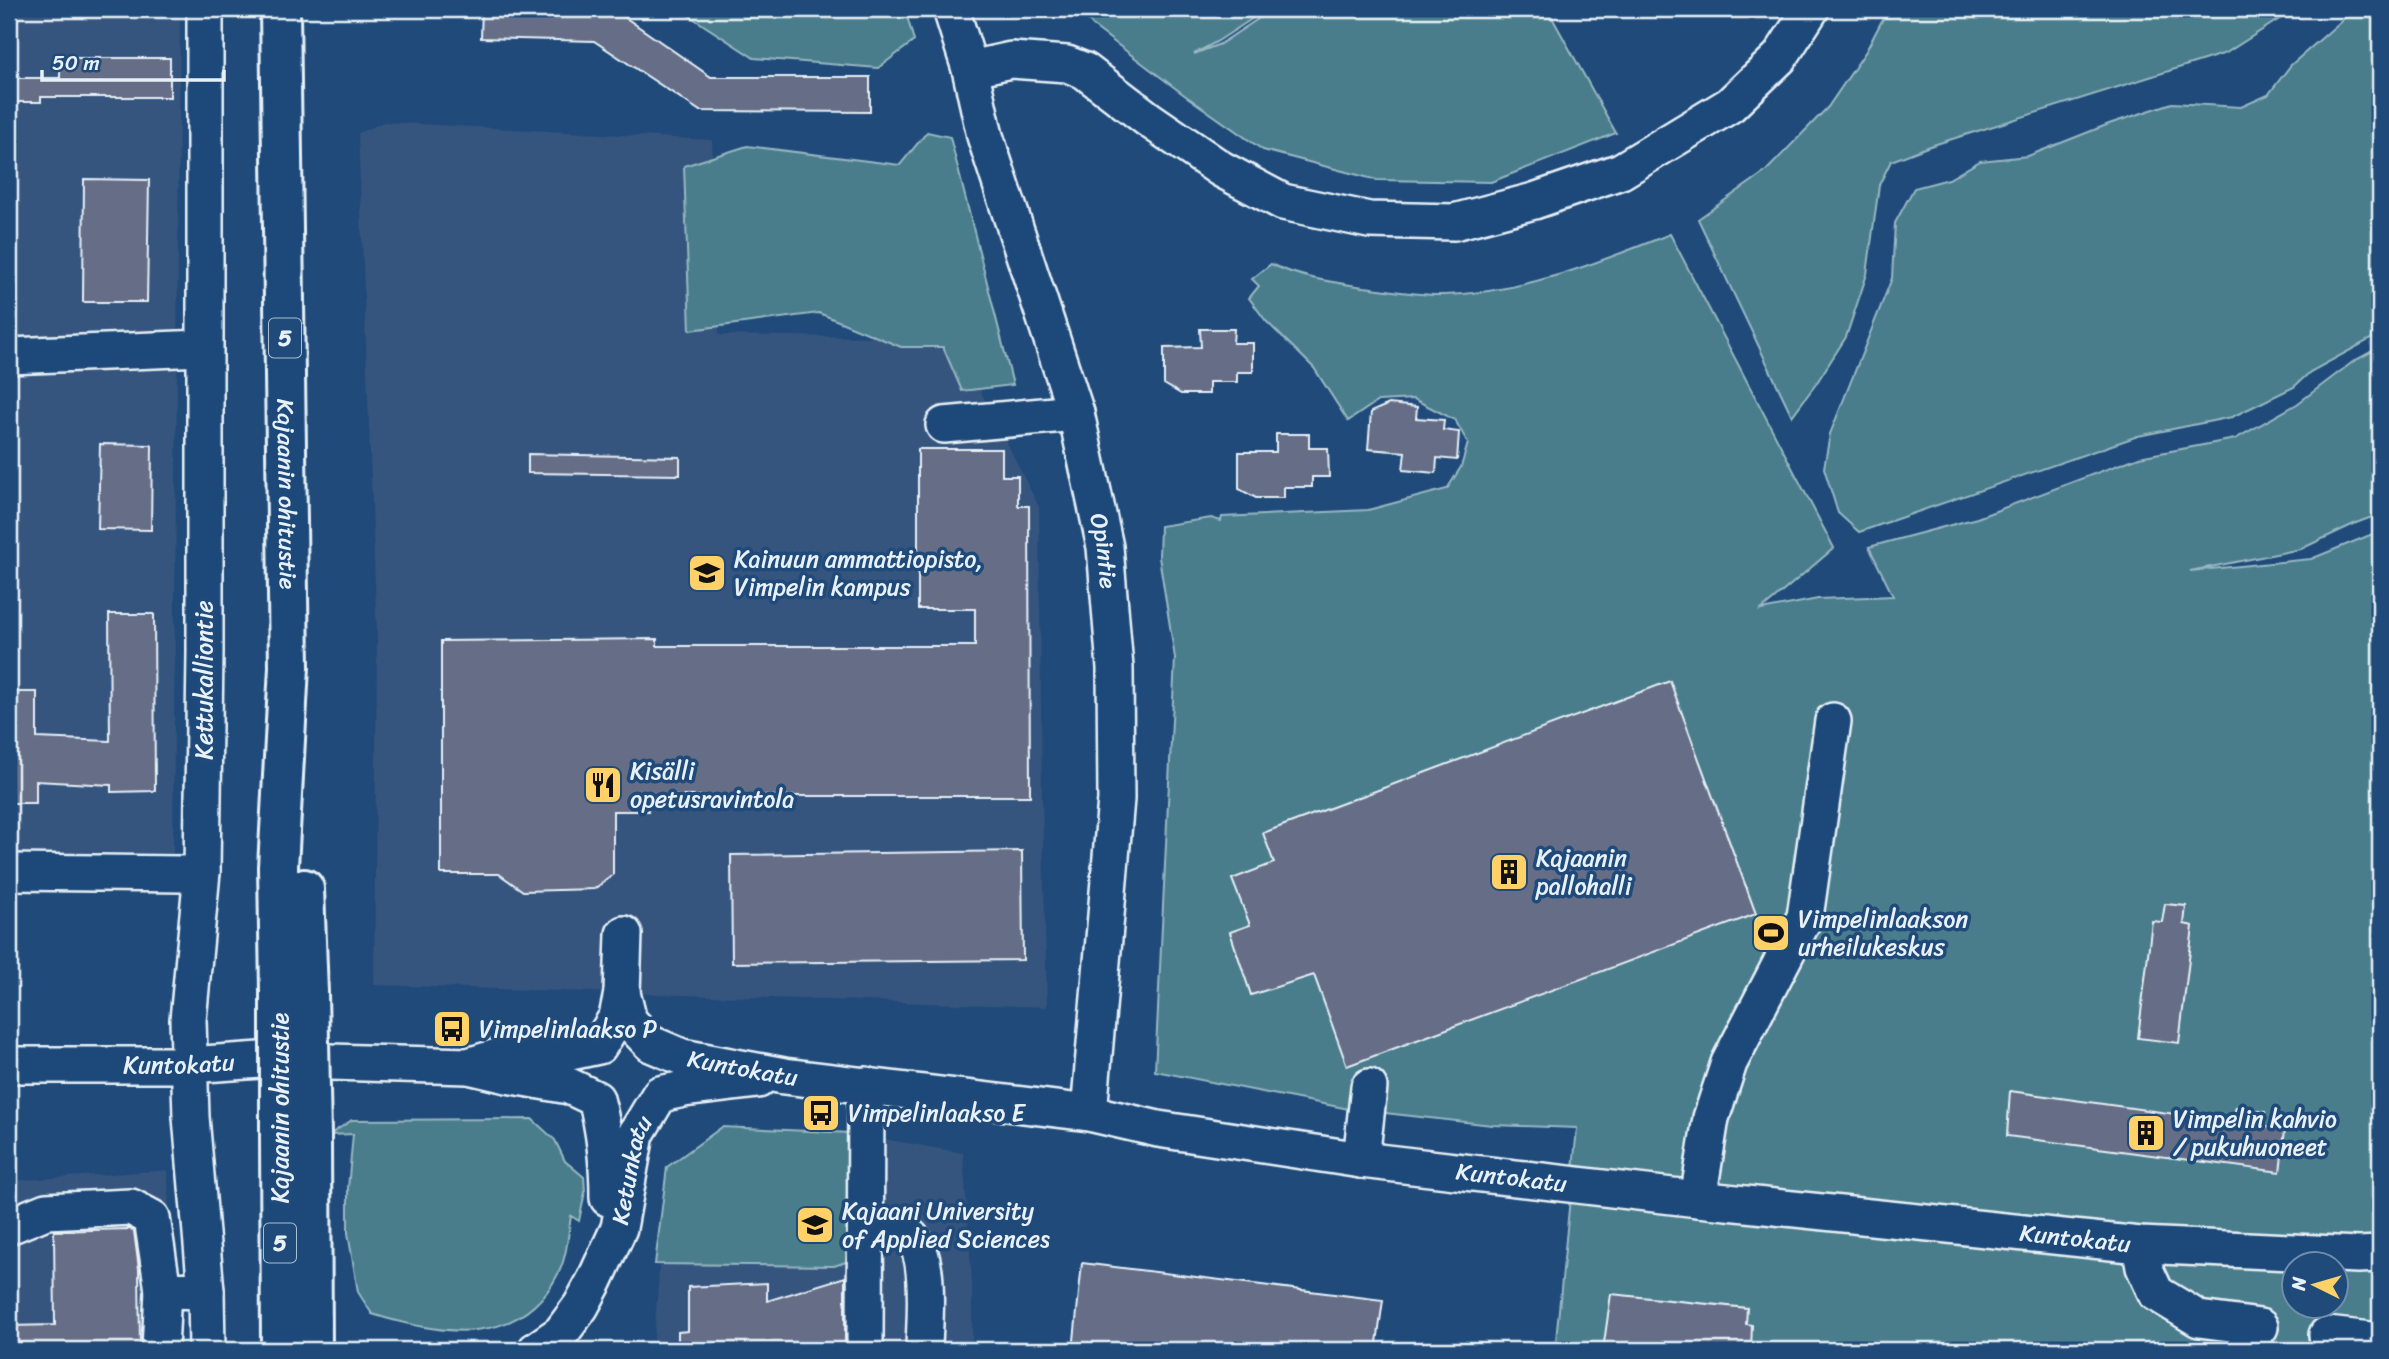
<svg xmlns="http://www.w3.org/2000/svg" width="2389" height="1359" viewBox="0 0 2389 1359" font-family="Sriracha,sans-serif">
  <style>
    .built { fill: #34547e }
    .green { fill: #497d8b; stroke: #98b7c2; stroke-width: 2; fill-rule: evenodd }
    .building { fill: #656d87; stroke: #e8f1f8; stroke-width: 2 }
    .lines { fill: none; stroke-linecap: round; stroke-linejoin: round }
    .minor-casing { stroke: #e8f1f8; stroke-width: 40 }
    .highway-casing { stroke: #e8f1f8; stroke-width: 44 }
    .minor { stroke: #1f4a7a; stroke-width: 35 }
    .highway { stroke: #1f4a7a; stroke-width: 38 }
    .highway-bridge-casing { stroke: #e8f1f8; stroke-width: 44; stroke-linecap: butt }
    .highway-bridge { stroke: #1f4a7a; stroke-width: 38 }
    .labels { text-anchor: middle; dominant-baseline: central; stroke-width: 7; stroke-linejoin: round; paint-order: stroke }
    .shield { fill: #1f4a7a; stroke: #acbfd2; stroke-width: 2 }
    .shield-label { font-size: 23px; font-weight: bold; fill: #e8f1f8 }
    .street-label { font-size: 24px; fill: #e8f1f8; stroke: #1f4a7a }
    .poi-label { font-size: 24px; fill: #e8f1f8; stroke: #1f4a7a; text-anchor: start }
  </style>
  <rect width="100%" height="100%" fill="#1f4a7a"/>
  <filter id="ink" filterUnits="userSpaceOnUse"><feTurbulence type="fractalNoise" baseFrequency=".0143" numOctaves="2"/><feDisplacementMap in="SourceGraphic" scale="14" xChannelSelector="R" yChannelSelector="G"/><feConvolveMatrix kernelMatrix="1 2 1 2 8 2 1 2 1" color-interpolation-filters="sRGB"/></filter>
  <g filter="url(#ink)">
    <path class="built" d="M9 9H180L173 853 9 852Z
      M384 122 712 140 719 335 954 338 1039 507 1042 797 1047 1007 374 985 377 639 358 133Z
      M722 1127 851 1133 963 1153 972 1282V1350H653L667 1167Z
      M168 1170 171 1350H9V1181Z"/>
    <path class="green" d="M679 9H905L914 41 878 68 754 58Z
      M1079 9H1267L1218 41 1194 54 1220 44 1273 9H1543L1549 12 1616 133 1491 182 1377 180 1263 150 1183 94 1093 26Z
      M1888 9H2295L2226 53 1930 146 1891 161 1879 185 1867 274 1846 337 1816 384 1792 416 1698 219 1765 172 1828 107 1866 51Z
      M2355 9H2380V334L2310 372 2294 387 2232 417 2138 436 1859 532 1838 513 1824 468 1830 434 1892 278 1895 223 1914 188 1949 179 1980 161 2028 156 2109 124 2172 103 2241 107 2268 95 2291 65Z
      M927 132 950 137 1013 385 962 391 943 347H901L819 313 690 330 684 166 747 146 900 165Z
      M1670 234 1834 548 1761 610 1818 599 1893 596 1869 547 1977 518 2139 457 2235 439 2297 404 2354 361 2380 347V514L2356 523 2301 549 2190 571 2311 559 2380 531V1350H1555L1577 1128 1492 1125 1349 1109 1155 1071 1175 658 1159 557 1160 526 1211 518 1221 521 1222 517 1368 510 1447 489 1461 467 1468 443 1455 420 1414 399 1378 401 1348 421 1314 368 1266 321 1249 298 1259 286 1252 279 1271 264C1300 278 1332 282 1364 287 1390 290 1418 296 1444 295 1523 293 1597 263 1670 234ZM2294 1264H2336V1306H2294Z
      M532 1119 555 1140 565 1161 584 1177 585 1192 579 1221 571 1216C568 1235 567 1257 558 1274 520 1349 439 1335 372 1314L358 1292 348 1233V1188L353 1134 329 1135 352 1120Z
      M722 1127 851 1133 849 1261 834 1266 655 1264 667 1167Z"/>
    <path class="building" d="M482 9H613L711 77H870V112L700 111 594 41 481 38Z
      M60 58H170V97H41V102H9V78H60Z
      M84 179 149 180 147 302H83Z
      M1200 329H1234L1233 343H1253V372H1237V382H1209V394H1181L1164 384V348L1201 347Z
      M1389 404 1417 407 1416 418 1444 420 1443 430 1459 432 1457 460 1437 458 1436 473 1403 470 1405 452 1368 449 1371 412Z
      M1276 434H1309V448H1328L1329 477H1312V487H1284V498H1256L1239 489V452H1276Z
      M100 444 152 445 151 530 98 529Z
      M918 449H1002V476H1018V506H1029L1030 796H648V811H613V875L594 889 523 891 499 874H441V641L657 639V646H975V609H918Z
      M528 454 680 457V475L528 473Z
      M109 614H154L155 791 111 792V785L36 781V803H11L13 692H37V738L110 741Z
      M1670 681 1756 914 1347 1066 1314 975 1251 995 1230 932 1250 925 1232 879 1274 863 1263 833Z
      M1022 851 1023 960 732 963 731 855Z
      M2165 904 2186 906 2184 924 2193 926 2179 1043 2138 1038 2152 921 2162 922Z
      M2010 1091 2232 1122 2236 1107 2265 1112V1127L2285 1130 2280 1172 2007 1136Z
      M130 1229 134 1231 139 1269 140 1350H9V1326L55 1325 54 1231Z
      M1082 1263 1383 1300 1376 1350H1073Z
      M845 1277V1350H678V1332L688 1331V1287L767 1283V1301Z
      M1611 1294 1747 1308 1746 1324 1752 1325 1751 1350H1603Z"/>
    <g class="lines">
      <defs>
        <g id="minor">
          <path d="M205 9V653L202 872 188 1020 191 1117 206 1291 207 1350"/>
          <path id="s1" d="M951 9 970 69 985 136 1076 413 1105 547 1115 668 1116 799 1089 1113"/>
          <path d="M970 69 1011 60 1067 64 1085 71 1148 119 1221 169 1283 202 1369 220 1454 222 1534 201 1621 171 1730 105 1780 57 1811 9"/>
          <path d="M9 356 203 348"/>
          <path d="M944 425 1076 413"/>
          <path d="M9 872 184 874 202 872"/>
          <path id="s2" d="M622 993 629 1021 651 1044 682 1057 784 1076 1089 1113 1158 1129 1361 1160 1698 1199 2140 1245 2358 1255 2380 1254"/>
          <path id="s3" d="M9 1065H189L261 1060 468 1066 507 1054 571 1052 599 1046 617 1017 622 993 624 934"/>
          <path d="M473 1067 507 1075 569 1086 596 1099C605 1132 608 1163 608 1198"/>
          <path d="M1361 1160 1369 1087"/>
          <path d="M1698 1199 1711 1118 1729 1063 1805 917 1833 721"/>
          <path d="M9 1226 46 1211 131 1207 152 1218 163 1290 206 1291"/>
          <path d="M866 1232C877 1231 893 1228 904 1233 934 1245 924 1323 924 1350"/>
          <path d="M2140 1245 2144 1267 2156 1293 2199 1319 2260 1327"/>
          <path d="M2327 1335 2380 1341"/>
          <path d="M160 1350 163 1290"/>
          <path id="s4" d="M536 1350 561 1333 581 1306 595 1280 619 1228 636 1134 660 1094 684 1089 758 1080"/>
          <path d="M865 1350 866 1085"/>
        </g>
        <g id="highway">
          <path id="s5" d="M280 9 289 667 278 867 280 992"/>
          <path d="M304 889 308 993"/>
          <path d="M280 1136 281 1350"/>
          <path d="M311 1136 312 1350"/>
        </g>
      </defs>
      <use href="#minor" class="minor-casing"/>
      <use href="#highway" class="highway-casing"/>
      <use href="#minor" class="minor"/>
      <use href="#highway" class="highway"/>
      <defs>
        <path id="highway-bridge" d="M280 992V1136
          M308 993 311 1136"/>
      </defs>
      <use href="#highway-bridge" class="highway-bridge-casing"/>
      <use href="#highway-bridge" class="highway-bridge"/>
    </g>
  </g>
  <defs>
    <symbol id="school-square" viewBox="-11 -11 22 22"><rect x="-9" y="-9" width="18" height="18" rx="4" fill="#ffd166" stroke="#1f4a7a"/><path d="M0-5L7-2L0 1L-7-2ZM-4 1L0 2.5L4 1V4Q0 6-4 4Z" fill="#111"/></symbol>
    <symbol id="restaurant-square" viewBox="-11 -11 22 22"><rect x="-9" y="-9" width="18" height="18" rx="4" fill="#ffd166" stroke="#1f4a7a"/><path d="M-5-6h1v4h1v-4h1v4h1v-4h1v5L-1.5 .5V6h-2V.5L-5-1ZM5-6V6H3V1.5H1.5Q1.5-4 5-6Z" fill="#111"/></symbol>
    <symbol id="building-square" viewBox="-11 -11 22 22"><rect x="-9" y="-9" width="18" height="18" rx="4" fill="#ffd166" stroke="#1f4a7a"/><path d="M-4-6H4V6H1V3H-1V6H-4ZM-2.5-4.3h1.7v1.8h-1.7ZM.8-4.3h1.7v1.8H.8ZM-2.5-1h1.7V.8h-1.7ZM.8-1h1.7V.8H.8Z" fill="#111"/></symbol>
    <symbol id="stadium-square" viewBox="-11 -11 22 22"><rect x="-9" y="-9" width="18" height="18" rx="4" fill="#ffd166" stroke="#1f4a7a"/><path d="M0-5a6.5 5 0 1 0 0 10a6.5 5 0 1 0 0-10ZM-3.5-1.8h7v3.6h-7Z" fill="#111"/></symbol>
    <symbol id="bus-square" viewBox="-11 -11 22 22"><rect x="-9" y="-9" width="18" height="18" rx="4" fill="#ffd166" stroke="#1f4a7a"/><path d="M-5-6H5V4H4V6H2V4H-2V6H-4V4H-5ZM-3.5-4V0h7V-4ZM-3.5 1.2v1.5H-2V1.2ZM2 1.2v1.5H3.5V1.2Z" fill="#111"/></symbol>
    <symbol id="university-square" viewBox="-11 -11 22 22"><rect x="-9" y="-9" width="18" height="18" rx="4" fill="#ffd166" stroke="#1f4a7a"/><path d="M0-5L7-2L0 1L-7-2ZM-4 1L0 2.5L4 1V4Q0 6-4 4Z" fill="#111"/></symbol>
  </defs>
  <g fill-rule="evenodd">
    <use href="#school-square" x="685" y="551" width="44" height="44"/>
    <use href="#restaurant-square" x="581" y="763" width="44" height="44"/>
    <use href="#building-square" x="1487" y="850" width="44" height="44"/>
    <use href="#stadium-square" x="1749" y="911" width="44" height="44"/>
    <use href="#bus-square" x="430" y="1007" width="44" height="44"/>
    <use href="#bus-square" x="799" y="1091" width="44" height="44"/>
    <use href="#building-square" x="2124" y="1111" width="44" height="44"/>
    <use href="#university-square" x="793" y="1203" width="44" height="44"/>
  </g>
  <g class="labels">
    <g class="shield">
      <rect x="269" y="318.5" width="32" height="39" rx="5"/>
      <rect x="264" y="1223.5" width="32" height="39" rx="5"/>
    </g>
    <g class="shield-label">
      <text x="285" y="338">5</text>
      <text x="280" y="1243">5</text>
    </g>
    <g class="street-label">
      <text stroke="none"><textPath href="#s5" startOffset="485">Kajaanin ohitustie</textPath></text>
      <text stroke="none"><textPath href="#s1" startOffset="564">Opintie</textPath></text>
      <text transform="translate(204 680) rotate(-90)">Kettukalliontie</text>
      <text stroke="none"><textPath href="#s3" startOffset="170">Kuntokatu</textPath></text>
      <text stroke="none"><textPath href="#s2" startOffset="156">Kuntokatu</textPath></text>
      <text transform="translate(280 1108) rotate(-90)">Kajaanin ohitustie</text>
      <text stroke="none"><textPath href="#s4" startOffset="210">Ketunkatu</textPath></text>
      <text stroke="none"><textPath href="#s2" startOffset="933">Kuntokatu</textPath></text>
      <text stroke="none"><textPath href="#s2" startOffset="1500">Kuntokatu</textPath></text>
    </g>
    <g class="poi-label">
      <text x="734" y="559">Kainuun ammattiopisto,<tspan x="734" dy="28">Vimpelin kampus</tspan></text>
      <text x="630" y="771">Kisälli<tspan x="630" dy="28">opetusravintola</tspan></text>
      <text x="1536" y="858">Kajaanin<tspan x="1536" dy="28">pallohalli</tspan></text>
      <text x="1798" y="919">Vimpelinlaakson<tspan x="1798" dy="28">urheilukeskus</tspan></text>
      <text x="479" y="1029">Vimpelinlaakso P</text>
      <text x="848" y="1113">Vimpelinlaakso E</text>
      <text x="2173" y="1119">Vimpelin kahvio<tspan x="2173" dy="28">/ pukuhuoneet</tspan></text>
      <text x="842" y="1211">Kajaani University<tspan x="842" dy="28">of Applied Sciences</tspan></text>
    </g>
  </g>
  <rect width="2389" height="1359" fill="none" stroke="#1f4a7a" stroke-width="35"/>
  <rect x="18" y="18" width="2354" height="1324" fill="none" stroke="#e8f1f8" stroke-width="2.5" filter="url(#ink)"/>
  <g transform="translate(2315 1285) rotate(275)"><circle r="33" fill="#1f4a7a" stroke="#6f8dac" stroke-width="2"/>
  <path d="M0-5L12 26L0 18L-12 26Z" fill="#ffd166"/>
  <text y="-10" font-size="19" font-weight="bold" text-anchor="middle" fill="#e8f1f8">N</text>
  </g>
  <path d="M42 70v10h182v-10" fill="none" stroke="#e8f1f8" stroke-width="3.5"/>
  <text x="52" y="70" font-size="21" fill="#e8f1f8" stroke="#1f4a7a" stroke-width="5" paint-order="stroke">50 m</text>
</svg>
